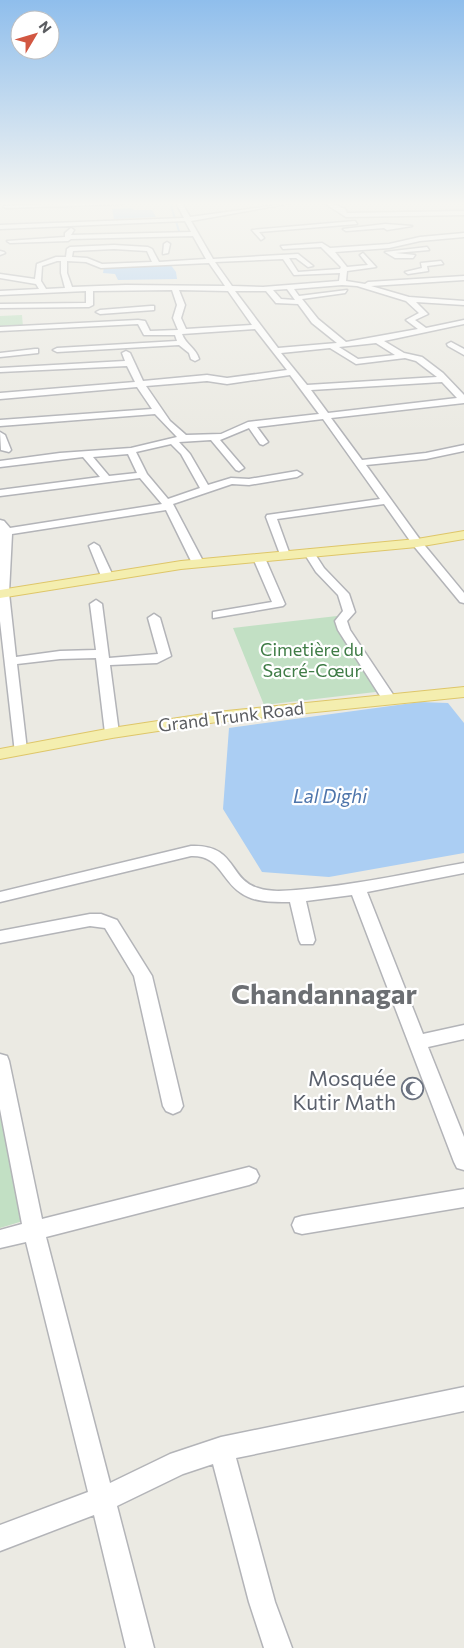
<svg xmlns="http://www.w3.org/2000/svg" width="464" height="1648" viewBox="0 0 464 1648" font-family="Commissioner,sans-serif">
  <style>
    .green { fill: #c2e0c4 }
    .water { fill: #abcef3 }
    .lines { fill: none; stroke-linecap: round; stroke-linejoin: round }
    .stream { stroke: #abcef3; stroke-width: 2 }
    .minor-casing { stroke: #b3b4b8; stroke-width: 3 }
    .major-casing { stroke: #dec669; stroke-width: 2 }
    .minor { fill: #fff; fill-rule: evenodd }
    .major { fill: #f4eeaf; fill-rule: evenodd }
    .labels { text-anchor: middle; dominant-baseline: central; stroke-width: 4.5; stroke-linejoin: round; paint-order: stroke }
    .park-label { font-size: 18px; fill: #3f7c46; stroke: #fff }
    .street-label { font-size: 18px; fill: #5b5d61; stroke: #fff }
    .water-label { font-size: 19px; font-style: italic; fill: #4e75ab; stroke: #fff }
    .near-worship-label { font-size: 21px; fill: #5b616d; stroke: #fff; text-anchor: end }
    .town-label { font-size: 28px; font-weight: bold; fill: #6c6f73; stroke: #fff }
  </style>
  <rect width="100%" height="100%" fill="#ebeae3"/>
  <path class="green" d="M22 315 23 327 0 328V316Z
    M337 616 384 691 264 705 233 628Z
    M0 1116 23 1221 0 1228Z"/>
  <path class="water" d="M132 208 134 210H152L156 217 114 219 112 209Z
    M170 264 176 272 177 279 118 280 115 274 103 273 104 267Z
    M420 702 448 703 464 723V853L329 877 262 872 223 809 229 728Z"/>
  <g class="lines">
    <path class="stream" d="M170 203 180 234"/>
    <defs>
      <path id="minor" d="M96 203 124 204 6 208 3 206Z
        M176 203H182L190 217 292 203 191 221 213 259 298 254 313 266 308 267 296 258H289L298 272 340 269 341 267 321 247 283 249 281 246 322 243 330 248 389 244 420 237 464 233V237L420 241 389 248 335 252 347 267 368 265 360 255 363 253 376 267 347 271 346 281 365 284 368 282 464 276V280L371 286 409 297 464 301V305L416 302 428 314 415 320 426 328 464 320V324L384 341 404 353 422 357 443 373 464 395V403L331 418 362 460 426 453 464 445V451L426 459 366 465 421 541 464 593V603L460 602 413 545 384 504 277 519 290 555 289 557H281L266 517 267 515 380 499 323 419 257 427 268 442 263 445 260 444 249 428 220 440 244 468 239 471 236 470 211 440 179 442 190 454 208 485 231 478 249 479 297 471 302 474 297 477 249 485 232 484 173 504 204 563 198 566 192 563 166 510 12 534 9 593 16 657 60 651 96 650 90 604 96 600 102 604 109 658 158 654 148 618 154 614 160 618 171 656 157 663 110 665 119 733 112 737 105 733 96 658 60 659 17 664 27 750 20 754 15 753 0 621V520L4 521 10 528 162 504 140 478 0 496V490L100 477 83 457 0 467V461L60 453 131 448 177 437 155 414 0 426V420L152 409 137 387 0 399V393L135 382 127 366 0 372V368L125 361 122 353 126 351 130 353 143 381 207 375 227 378 287 370 255 329 182 334C186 345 196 348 199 359L195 361 191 359 189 353 179 345 57 352 53 350 57 348 177 341 175 335H144L138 324 0 331V327L138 320 145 321 150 331 178 330 173 318 177 305 172 290 93 291V305L89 307 0 308V304L86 303V291L0 295V291L39 289 36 284 0 278V274L35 279 37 264 56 257H66L67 249 70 247 114 245 148 247 152 249 159 262 206 259 193 236 71 239 68 241 10 243 7 241 65 237V233L71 228 74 230 71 235 191 232 185 221 0 229V225L184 218ZM114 249 147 251 152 262 102 264 87 258 72 257 73 251ZM283 259 294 275 340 273 339 281 263 287 232 286 215 262ZM57 261H61V273L65 288 46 289 41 281 42 266ZM67 261 86 262 101 268 209 263 225 286 126 285 72 287 67 273ZM342 285 357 286 406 301 419 313 406 320 418 329 346 342 318 319 302 299 345 293 347 290 299 296 294 289ZM287 289 295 300 281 299 273 290ZM179 290 228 291 252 325 186 329 181 318 185 305ZM235 291H266L276 303 298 304 312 323 337 343 278 348ZM376 343 395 355 358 359 339 347ZM330 348 356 364 405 358 416 361 437 377 307 385 281 353ZM290 375 319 414 248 422 221 434 186 435 170 421 146 386 207 381 227 384ZM442 382 457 398 328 413 311 390ZM171 444 181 454 200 488 168 499 147 474 136 452ZM128 454 137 473 109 476 93 457Z
        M324 203H331L345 209 347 213 464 211V215L346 217Z
        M355 221 357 224 259 232 264 238 261 240 252 230Z
        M385 224 412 226 387 230 384 228 346 231 343 229Z
        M167 242 170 244 168 253 163 254 164 244Z
        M427 247 429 250 395 253 415 255 413 258H395L385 252Z
        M0 251 4 252 5 253 0 255Z
        M441 261 443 264 427 266 428 271 408 274 405 272 422 268 421 263Z
        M151 306H154V310L100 314 96 312 100 310Z
        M451 342 464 349V355L448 346 447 344Z
        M35 349H38V353L0 357V353Z
        M0 432 5 435 11 450 9 452 1 450Z
        M94 543 99 546 113 576 111 578 107 579 101 576 89 546Z
        M309 550 313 551 324 568 349 594 355 612 347 621 350 630 396 699 394 702H384L338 630 335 621 343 611 338 595 316 572 304 553Z
        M259 555 265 558 285 604 283 606 213 618V612L272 602 253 558Z
        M191 846C237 844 228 879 258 888 270 892 283 891 296 890 352 886 408 873 464 863V873L367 892 423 1034 464 1025V1039L428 1047 464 1137V1170L457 1168 454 1162 352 895 306 901 315 940 313 944H301L299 940 290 902C275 902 255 903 241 893 221 880 220 855 191 856L0 902V892Z
        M90 914H101L117 920 152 976 183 1106 180 1111 173 1114 166 1111 163 1106 134 976 105 928 90 926 0 943V931Z
        M0 1054 7 1056 9 1061 42 1219 249 1167 256 1170 259 1176 256 1182 249 1185 46 1237 110 1483 170 1454 221 1437 464 1387V1411L236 1458 275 1602 292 1648H264L249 1602 213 1464 183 1474 117 1506 154 1648H126L94 1515 0 1551V1525L88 1492 26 1242 0 1248V1230L22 1224 0 1109Z
        M464 1189V1207L302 1234 295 1232 292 1225 295 1218 302 1216Z"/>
      <path id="major" d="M464 531V539L417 547 181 569 0 598V590L181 561 417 539Z
        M464 687V697L217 722 112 738 0 759V749L112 728 217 712Z"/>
    </defs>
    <use href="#minor" class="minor-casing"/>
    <use href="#major" class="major-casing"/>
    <use href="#minor" class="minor"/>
    <use href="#major" class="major"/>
  </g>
  <linearGradient id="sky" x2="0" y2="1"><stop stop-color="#8fbeec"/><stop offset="0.47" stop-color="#f6f6f2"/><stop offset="1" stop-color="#f6f6f2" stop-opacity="0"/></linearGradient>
  <rect width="464" height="433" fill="url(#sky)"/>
  <defs>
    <symbol id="mosque-ring" viewBox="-11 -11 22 22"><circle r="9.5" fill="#fff" stroke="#6b7280" stroke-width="1.5"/><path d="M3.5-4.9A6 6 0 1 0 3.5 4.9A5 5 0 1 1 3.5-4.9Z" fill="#6b7280"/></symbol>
  </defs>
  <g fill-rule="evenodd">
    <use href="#mosque-ring" x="400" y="1076" width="25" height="25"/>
  </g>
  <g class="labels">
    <g class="park-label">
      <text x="312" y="649">Cimetière du<tspan x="312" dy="21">Sacré-Cœur</tspan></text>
    </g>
    <g class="street-label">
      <text transform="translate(231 716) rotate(-7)">Grand Trunk Road</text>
    </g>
    <g class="water-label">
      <text x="330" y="795">Lal Dighi</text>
    </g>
    <g class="near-worship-label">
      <text x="396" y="1077">Mosquée<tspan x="396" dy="24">Kutir Math</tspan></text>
    </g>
    <g class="town-label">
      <text x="324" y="993">Chandannagar</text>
    </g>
  </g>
  <g transform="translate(35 35) rotate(52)"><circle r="24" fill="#ffffff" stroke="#bdbec0"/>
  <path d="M0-4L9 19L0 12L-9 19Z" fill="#d25742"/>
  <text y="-8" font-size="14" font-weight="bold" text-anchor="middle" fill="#5b5d61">N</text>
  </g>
</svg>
